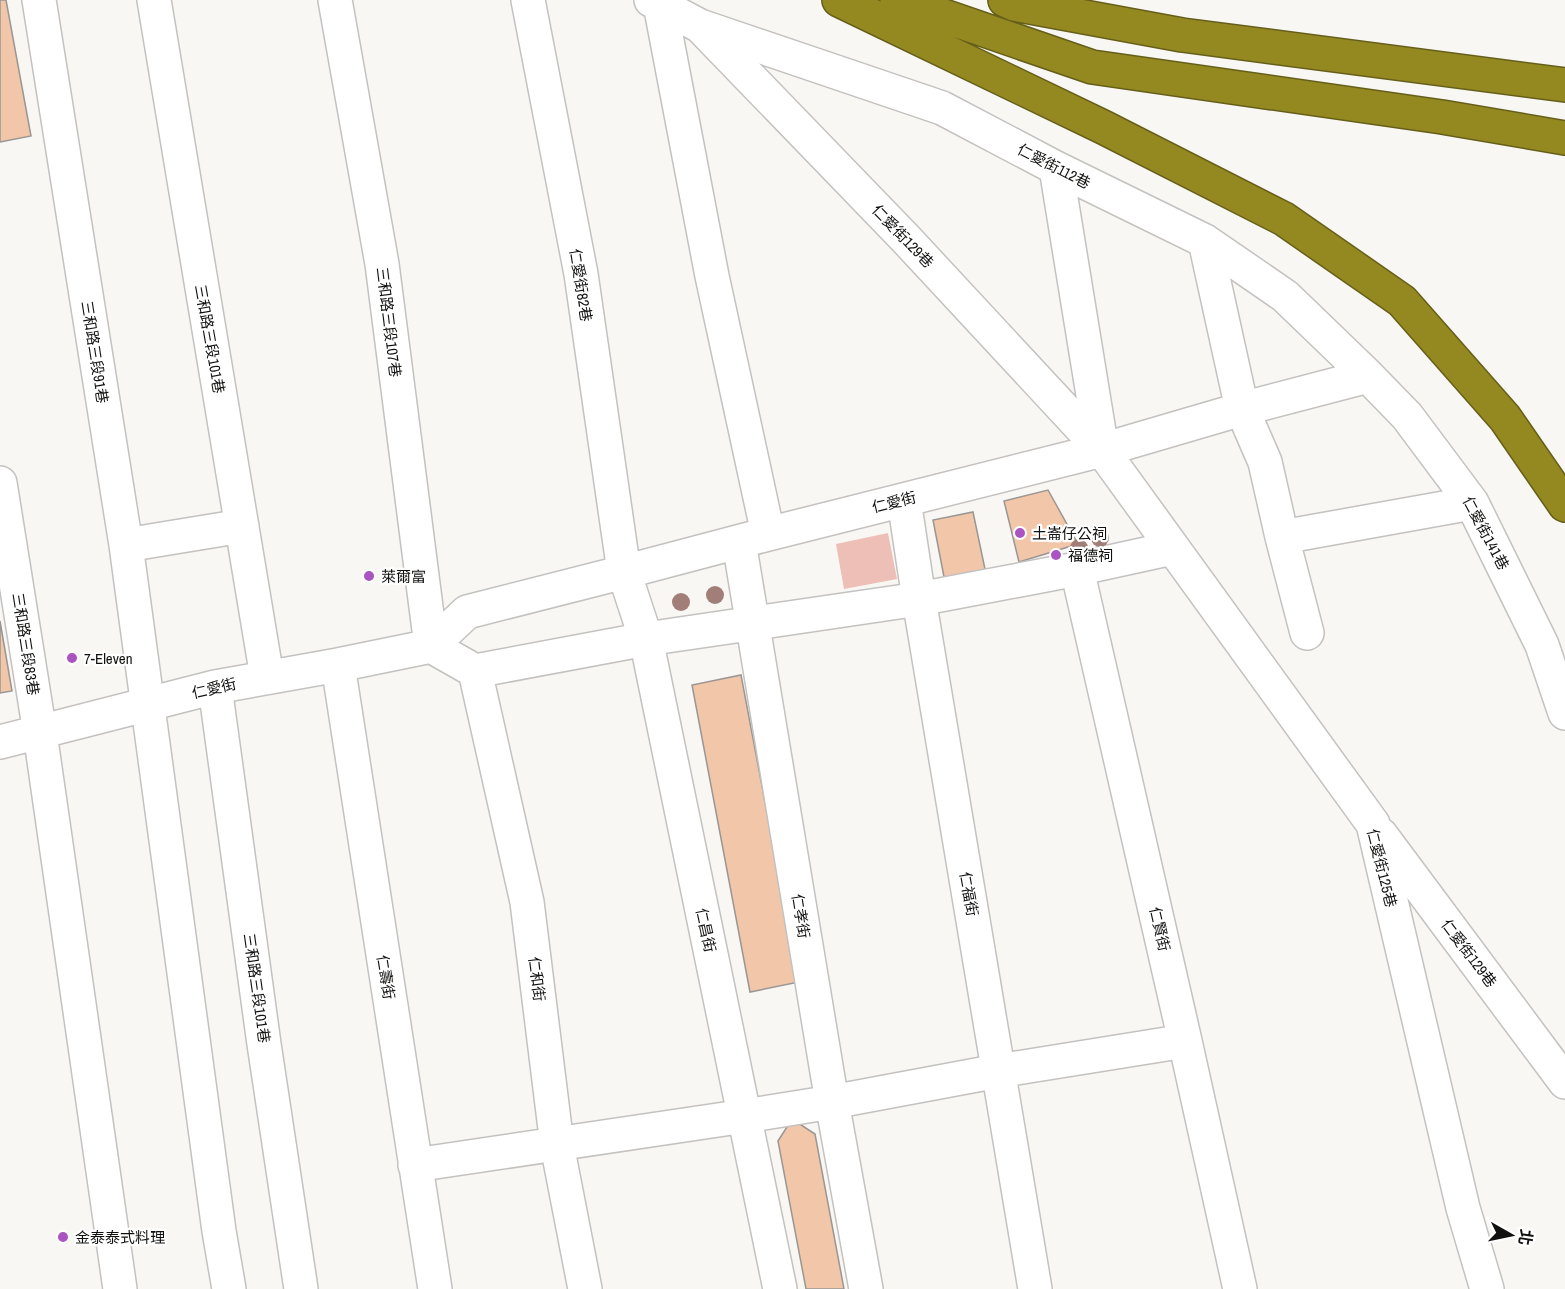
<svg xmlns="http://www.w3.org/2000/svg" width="1565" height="1289" viewBox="0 0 1565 1289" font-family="'Archivo Narrow','Noto Sans TC',sans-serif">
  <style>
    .green { fill: #edbfb6 }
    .building { fill: #f2c6a9; stroke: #999694; stroke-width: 1.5 }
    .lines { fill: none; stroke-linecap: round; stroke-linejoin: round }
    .minor-casing { stroke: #c4c2c0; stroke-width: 36 }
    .highway-casing { stroke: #665f1a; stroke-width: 36 }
    .minor { stroke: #fff; stroke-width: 33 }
    .highway { stroke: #948920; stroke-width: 33 }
    .tree { fill: #a17e78 }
    .poi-dot { fill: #aa53c1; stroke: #fff; stroke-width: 2 }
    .labels { text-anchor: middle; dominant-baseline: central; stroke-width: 4.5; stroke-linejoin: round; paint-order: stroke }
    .street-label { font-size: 15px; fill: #111110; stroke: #fff }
    .poi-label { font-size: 15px; fill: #111110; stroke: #fff; text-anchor: start }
  </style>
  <rect width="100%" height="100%" fill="#f9f7f4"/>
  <path class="green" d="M888 533 897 579 844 589 836 544Z"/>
  <path class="building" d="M0 0H6L31 136 0 142Z
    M1048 490 1078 544 1019 562 1004 501Z
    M973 512 986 574 945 582 933 520Z
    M0 621 12 691 0 693Z
    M741 675 799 982 750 992 692 685Z
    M792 1119 815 1134 844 1289H806L778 1141Z"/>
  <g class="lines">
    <defs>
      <path id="minor" d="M39 0 126 545 219 1231 229 1289
        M154 0 267 677
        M335 0 382 264 431 646 475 671 646 639 919 599 1077 569 1173 548
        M528 0 581 274 624 572 646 639 780 1289
        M651 0 700 26 942 108 1056 168 1205 241 1285 296 1368 376 1407 416 1472 503 1542 645 1565 713
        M660 4 712 276 768 534
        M700 26 906 239 1102 450 1373 824 1463 1208 1487 1289
        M1056 168 1102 450
        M1205 241 1242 409 1265 462 1282 537 1307 633
        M0 483 40 733 120 1289
        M904 500 919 599 1035 1289
        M1282 537 1472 503
        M739 542 832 1102 866 1289
        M126 545 242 526
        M1077 569 1185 1041 1240 1289
        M338 665 435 1289
        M475 671 527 902 557 1145 585 1289
        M215 687 264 1044 301 1289
        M0 742 215 687 338 665 431 646 467 612 624 572 768 534 1102 450 1242 409 1368 376
        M1381 835 1565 1082
        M415 1165 745 1116 832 1102 998 1071 1185 1041"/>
      <path id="highway" d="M839 0 1103 127 1284 219 1402 301 1505 418 1565 505
        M897 0 1092 67 1442 117 1565 138
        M1005 0 1014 4 1182 35 1565 85"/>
    </defs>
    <use href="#minor" class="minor-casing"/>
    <use href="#highway" class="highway-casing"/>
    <use href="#minor" class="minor"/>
    <use href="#highway" class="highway"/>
  </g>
  <g class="tree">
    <circle cx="1100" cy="538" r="9"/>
    <circle cx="1079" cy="548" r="9"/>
    <circle cx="715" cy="595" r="9"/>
    <circle cx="681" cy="602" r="9"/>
  </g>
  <g class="poi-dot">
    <circle cx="1020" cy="533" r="6"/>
    <circle cx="1056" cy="555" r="6"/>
    <circle cx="369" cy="576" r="6"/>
    <circle cx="72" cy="658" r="6"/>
    <circle cx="63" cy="1237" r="6"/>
  </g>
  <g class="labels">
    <g class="street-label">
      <text transform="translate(1054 166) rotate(27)">仁愛街112巷</text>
      <text transform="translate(903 236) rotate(46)">仁愛街129巷</text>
      <text transform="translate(581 285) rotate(81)">仁愛街82巷</text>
      <text transform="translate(389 322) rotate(83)">三和路三段107巷</text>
      <text transform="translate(210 339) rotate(80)">三和路三段101巷</text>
      <text transform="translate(95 352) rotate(81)">三和路三段91巷</text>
      <text transform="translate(894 502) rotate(-14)">仁愛街</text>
      <text transform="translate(1486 533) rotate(62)">仁愛街141巷</text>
      <text transform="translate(26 644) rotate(81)">三和路三段83巷</text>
      <text transform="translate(214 688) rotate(-13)">仁愛街</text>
      <text transform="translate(1382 868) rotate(76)">仁愛街125巷</text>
      <text transform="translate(969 894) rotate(80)">仁福街</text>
      <text transform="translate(801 916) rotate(81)">仁孝街</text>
      <text transform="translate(1160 929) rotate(77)">仁賢街</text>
      <text transform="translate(706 930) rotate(78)">仁昌街</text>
      <text transform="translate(1469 953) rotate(53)">仁愛街129巷</text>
      <text transform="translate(386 977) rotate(81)">仁壽街</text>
      <text transform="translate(537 979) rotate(83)">仁和街</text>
      <text transform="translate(257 988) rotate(82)">三和路三段101巷</text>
    </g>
    <g class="poi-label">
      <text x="1032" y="533">土崙仔公祠</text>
      <text x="1068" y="555">福德祠</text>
      <text x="381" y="576">萊爾富</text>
      <text x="84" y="658">7-Eleven</text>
      <text x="75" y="1237">金泰泰式料理</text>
    </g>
  </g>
  <g transform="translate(1511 1235) rotate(99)" stroke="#ffffff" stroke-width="4.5" paint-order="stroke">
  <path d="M0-4.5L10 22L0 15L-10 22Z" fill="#111110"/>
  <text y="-9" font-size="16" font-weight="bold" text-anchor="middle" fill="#111110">北</text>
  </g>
</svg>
